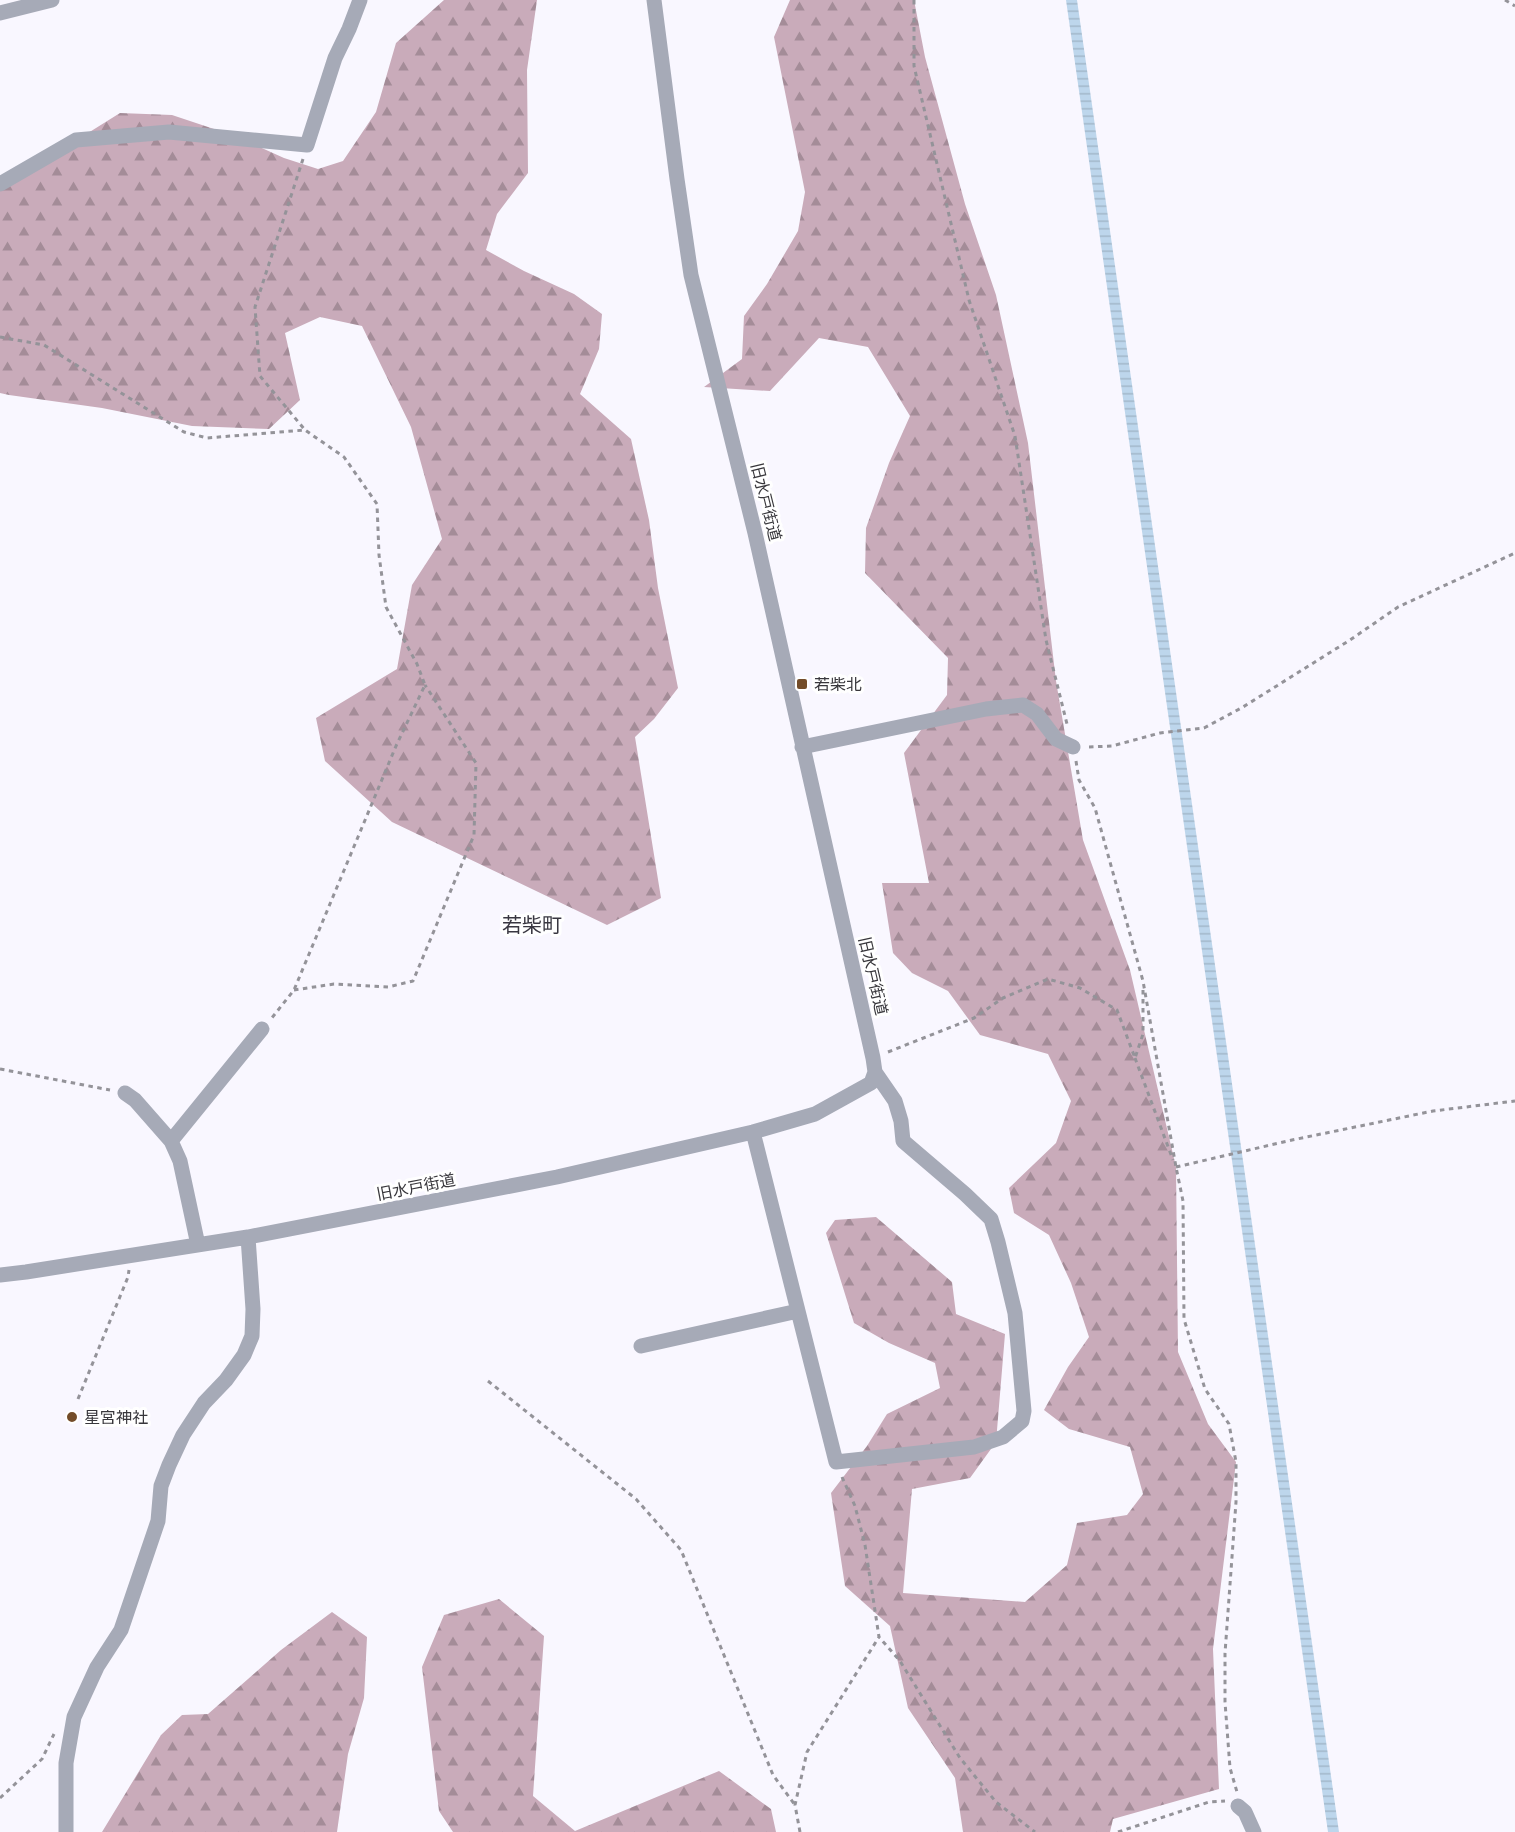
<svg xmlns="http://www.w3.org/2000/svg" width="1515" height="1832" viewBox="0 0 1515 1832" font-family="Poppins,'Noto Sans JP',sans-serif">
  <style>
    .forest { fill: url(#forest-firs) }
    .water { fill: url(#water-rules) }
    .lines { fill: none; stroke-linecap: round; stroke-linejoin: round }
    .path { stroke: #949399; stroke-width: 3; stroke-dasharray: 4.5 4.5; stroke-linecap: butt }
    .minor { stroke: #a6aab7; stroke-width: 15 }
    .poi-dot { fill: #734c29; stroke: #fff; stroke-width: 2 }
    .labels { text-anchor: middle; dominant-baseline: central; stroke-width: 6; stroke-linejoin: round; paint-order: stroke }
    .street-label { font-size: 16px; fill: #38373c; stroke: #fff }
    .poi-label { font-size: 16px; fill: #38373c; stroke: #fff; text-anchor: start }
    .quarter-label { font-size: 20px; fill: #393741; stroke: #fff }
  </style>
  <defs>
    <pattern id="forest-firs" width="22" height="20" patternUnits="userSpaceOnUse" patternTransform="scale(1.5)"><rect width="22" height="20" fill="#c9abba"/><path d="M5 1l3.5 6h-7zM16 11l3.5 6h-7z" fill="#a48c98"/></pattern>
    <pattern id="water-rules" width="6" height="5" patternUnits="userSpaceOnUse" patternTransform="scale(1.5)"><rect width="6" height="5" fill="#bdd6ec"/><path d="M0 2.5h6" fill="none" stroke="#a3b8cb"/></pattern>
  </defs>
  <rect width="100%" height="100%" fill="#f9f7ff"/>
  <path class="forest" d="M444 0H537L527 70 528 173 497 214 486 250 524 271 574 294 602 314 599 349 580 394 631 439 649 520 658 588 678 688 654 719 635 737 661 898 607 925 392 822 325 761 316 718 397 669 412 585 442 539 411 427 362 326 320 317 285 333 300 400 269 429 192 426 102 408 9 395 0 393V188L120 113 172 115 235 136 284 158 318 169 343 161 376 112 396 43Z
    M790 0H914L925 57 965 204 996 295 1028 443 1056 681 1083 840 1130 970 1176 1167 1178 1352 1208 1424 1236 1462 1213 1649 1219 1789 1113 1819 1110 1832H963L955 1778 908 1708 890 1626 845 1586 831 1493 867 1446 887 1414 940 1388 935 1363 889 1343 854 1323 826 1233 835 1220 876 1217 952 1282 956 1314 1005 1334 996 1442 970 1478 912 1489 903 1593 1025 1602 1067 1565 1077 1523 1127 1515 1143 1494 1130 1447 1069 1429 1044 1410 1068 1367 1089 1337 1071 1283 1049 1235 1014 1213 1009 1188 1056 1143 1071 1101 1048 1054 980 1035 948 991 912 973 893 953 882 883H929L904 753 947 695 948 658 865 573 866 528 889 463 910 416 868 347 819 338 770 391 704 387 742 359 744 316 767 284 798 231 805 192 774 37Z
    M499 1599 544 1636 533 1796 575 1831 719 1771 771 1809 776 1832H453L439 1811 422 1667 444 1615Z
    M332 1612 367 1637 364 1698 348 1754 337 1832H102L161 1735 182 1715 208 1714 281 1650Z"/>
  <path class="water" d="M1066 0H1077L1339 1832H1328Z"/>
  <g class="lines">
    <path class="path" d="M914 0V66L969 300 1015 436 1046 640 1068 728
      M1505 0 1515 6
      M303 159 255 307 260 376 305 430
      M0 337 44 345 184 432 207 438 305 430 344 457 377 504 379 555 386 607 417 664 425 685 396 746 294 990 271 1019
      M1089 747 1112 746 1160 733 1204 728 1243 707 1350 640 1398 607 1515 553
      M1076 761 1079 780 1095 808 1143 981 1176 1167 1183 1201 1184 1319 1205 1389 1229 1424 1236 1462V1502L1225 1653V1702L1230 1768 1237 1792
      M294 990 334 984 388 987 413 981 474 835 476 763 425 685
      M888 1052 974 1018 1003 998 1048 979 1080 988 1117 1010 1135 1058 1143 1034V989
      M1135 1058 1173 1160
      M0 1069 110 1090
      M1176 1167 1292 1140 1433 1111 1515 1101
      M488 1381 636 1499 681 1550 773 1775 795 1805
      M78 1399 128 1277 129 1270
      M842 1477 855 1506 865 1545 879 1637 900 1661 960 1758 996 1802 1035 1832
      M0 1798 42 1759 54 1734
      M800 1832 795 1805 807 1752 879 1637
      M1118 1832 1209 1802 1225 1801"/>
    <path class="minor" d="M0 13 52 0
      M0 184 76 140 169 132 307 145 335 58 349 29 360 0
      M802 747 986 709 1023 705 1037 714 1056 739 1073 747
      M125 1093 135 1100 171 1141 180 1161 198 1245
      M753 1132 836 1462 974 1447 1003 1437 1022 1421 1024 1411 1015 1313 998 1242 991 1219 965 1194 903 1141 901 1121 895 1101 875 1072
      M171 1141 262 1029
      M0 1275 26 1272 248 1237 557 1177 753 1132 815 1114 871 1083 875 1072 873 1058 755 533 691 275 677 179 654 0
      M641 1346 798 1311
      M1238 1806 1245 1812 1254 1832
      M66 1832V1763L74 1717 97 1667 121 1630 158 1521 161 1486 169 1465 183 1435 204 1403 226 1380 244 1355 252 1336 253 1309 248 1237"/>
  </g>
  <g class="poi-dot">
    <rect x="796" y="678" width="12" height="12" rx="3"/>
    <circle cx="72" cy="1417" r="6"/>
  </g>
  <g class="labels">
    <g class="street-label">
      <text transform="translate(766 502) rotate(76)">旧水戸街道</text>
      <text transform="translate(873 976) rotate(77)">旧水戸街道</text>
      <text transform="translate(416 1187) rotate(-11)">旧水戸街道</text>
    </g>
    <g class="poi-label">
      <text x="814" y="684">若柴北</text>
      <text x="84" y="1417">星宮神社</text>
    </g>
    <g class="quarter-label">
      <text x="532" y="925">若柴町</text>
    </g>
  </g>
</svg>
